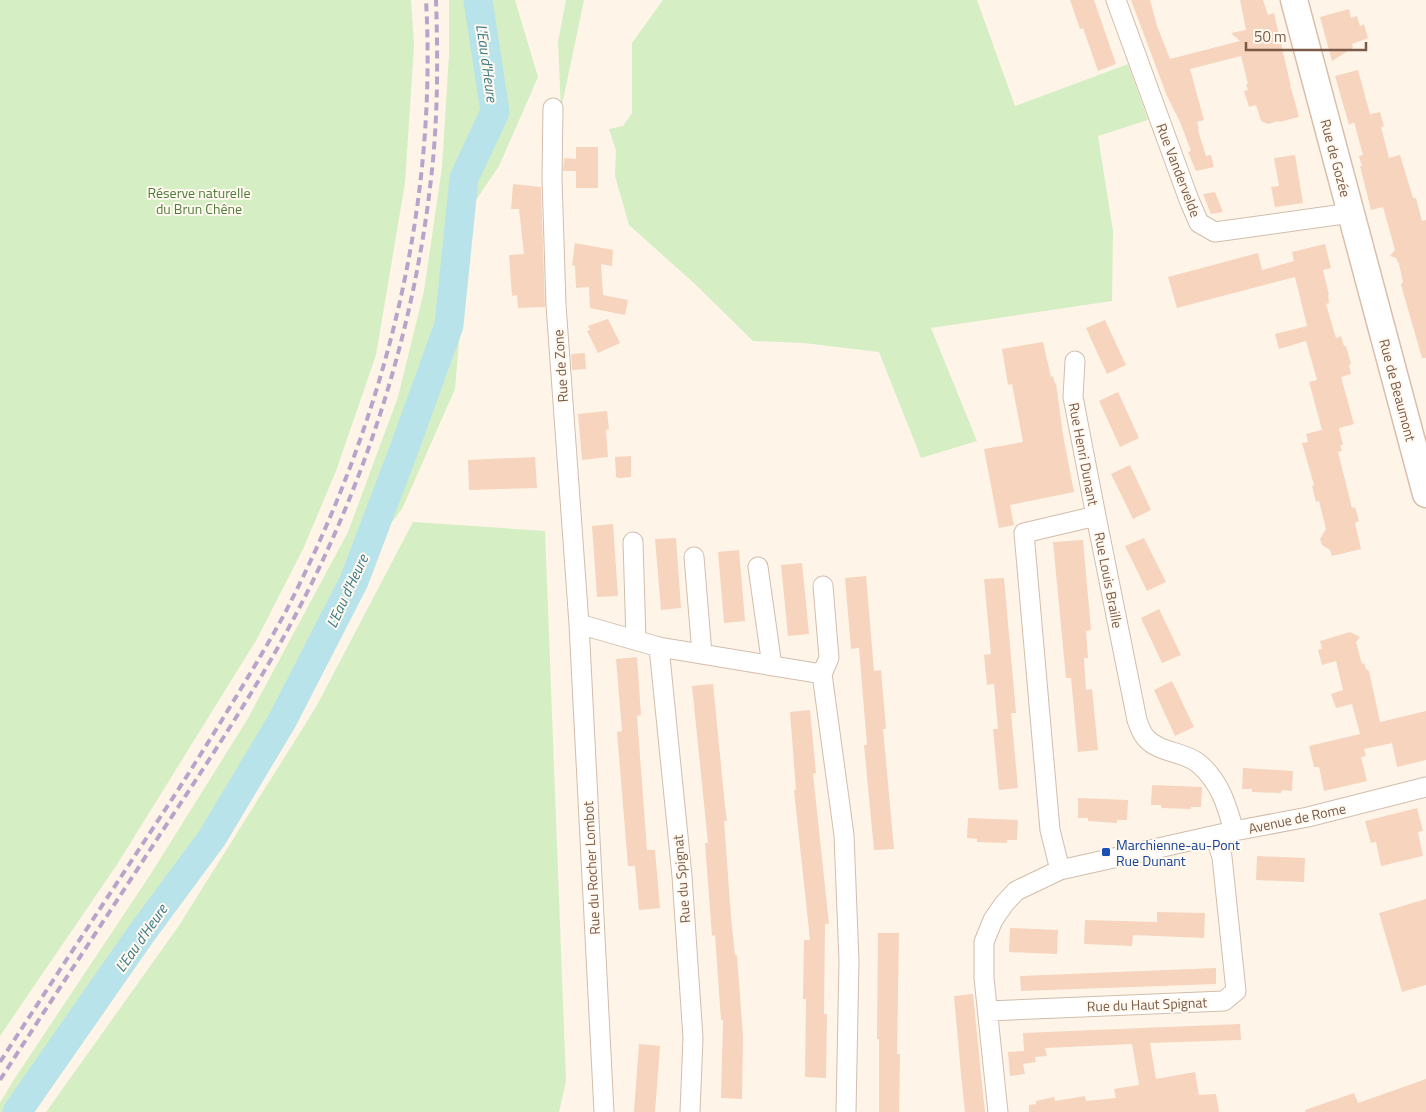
<svg xmlns="http://www.w3.org/2000/svg" width="1426" height="1112" viewBox="0 0 1426 1112" font-family="'Titillium Web',sans-serif">
  <style>
    .green { fill: #d5eec4 }
    .lines { fill: none; stroke-linecap: round; stroke-linejoin: round }
    .river { stroke: #b9e3ea; stroke-width: 29 }
    .building { fill: #f6d4bd }
    .minor-casing { stroke: #d2bdab; stroke-width: 21 }
    .secondary-casing { stroke: #d8bfab; stroke-width: 29 }
    .minor { stroke: #fff; stroke-width: 19 }
    .secondary { stroke: #fff; stroke-width: 26 }
    .rail { stroke: #b8a3ca; stroke-width: 4; stroke-dasharray: 8 5; stroke-linecap: butt }
    .transit-dot { fill: #1a4fb4; stroke: #fff9f0; stroke-width: 2 }
    .labels { text-anchor: middle; dominant-baseline: central; stroke-width: 4; stroke-linejoin: round; paint-order: stroke }
    .street-label { font-size: 14px; fill: #7b5b48; stroke: #fff9f0 }
    .park-label { font-size: 14px; fill: #4f7c3c; stroke: #fff9f0 }
    .transit-label { font-size: 14px; fill: #164399; stroke: #fff9f0; text-anchor: start }
    .water-label { font-size: 15px; font-style: italic; fill: #3d7c89; stroke: #fff9f0 }
  </style>
  <rect width="100%" height="100%" fill="#fef5e8"/>
  <path class="green" d="M0 0H411L414 45 405 183 376 355 336 471 303 549 257 639 118 863 0 1036Z
    M449 0H515L538 77 499 166 470 209 455 389 402 509 336 594 230 790 7 1112H0V1103L13 1081 152 872 247 720 348 532 398 397 424 291 442 167 449 55Z
    M566 0H584L561 110 558 42Z
    M663 0H977L1015 106 1128 64 1148 120 1098 136 1113 231 1112 301 931 328 977 441 921 458 879 352 804 343 753 341 695 284 629 225 615 176 616 151 609 129 623 126 632 113V43Z
    M413 522 545 531 566 1081 559 1112H46L178 927 316 707Z"/>
  <g class="lines">
    <path class="river" d="M17 1112 141 934 212 838 282 721 354 581 406 444 449 325 464 178 495 112 478 0"/>
  </g>
  <path class="building" d="M1070 0H1094L1116 64 1098 71 1083 28 1080 29Z
    M1131 0H1150L1157 26 1170 59 1240 41 1231 33 1246 30 1240 0H1263L1268 15 1274 13 1291 87 1288 89 1291 88 1299 117 1279 122 1278 121 1268 124 1261 121 1256 105 1249 107 1244 91 1248 90 1246 84H1248L1241 56 1190 69 1204 120 1197 122 1199 129 1198 130 1206 156 1211 155 1214 167 1196 171 1188 152 1191 151 1180 122 1167 96Z
    M1349 9 1351 18 1357 16 1360 26 1364 24 1368 38 1352 44 1353 48 1332 61 1320 17Z
    M1358 70 1370 114 1380 112 1384 126 1381 127 1389 158 1400 155 1413 198H1416L1422 221 1426 220V358H1422L1403 292 1401 284 1403 282 1399 264 1396 258 1390 256 1395 250 1383 207 1371 210 1360 166H1362L1359 156 1363 155 1354 122 1349 125 1335 76Z
    M576 147H598V188H576V171H563L564 158 576 159Z
    M1295 155 1303 203 1275 207 1271 187 1279 186 1274 158Z
    M513 184 541 187 545 307 518 308 517 295 512 296 509 255 524 254 519 209H511Z
    M1215 192 1223 212 1211 214 1203 194Z
    M575 243 613 250 612 266 601 264 603 295 628 300 625 315 590 308 589 287 576 288 575 266 572 265Z
    M1325 244 1331 268 1323 270 1329 295H1328L1329 303 1326 304 1336 338 1341 336 1344 346H1346L1351 364 1349 365 1351 374 1341 377 1354 424 1339 428 1343 445H1340L1342 451 1338 452 1352 508 1355 507 1359 521 1355 523 1361 549 1332 556 1330 550 1322 545 1320 539 1326 529 1319 501 1316 502 1312 486 1314 485 1302 443 1308 442 1306 434 1322 430 1309 382 1317 380 1306 341 1279 349 1275 334 1307 326 1295 277 1177 308 1168 277 1258 253 1262 270 1294 261 1292 252Z
    M608 319 620 343 598 353 587 331 590 330 588 326Z
    M1105 320 1126 365 1107 374 1086 328Z
    M1043 342 1051 377 1053 376 1055 384 1056 383 1063 435 1074 492 1010 505 1014 525 999 528 984 449 1023 442 1012 384 1008 385 1002 349Z
    M585 353 586 369 572 370 571 354Z
    M1118 392 1139 438 1120 447 1099 401Z
    M607 411 609 429 606 430 608 457 582 460 578 414Z
    M631 456V477L619 478 616 477 615 457Z
    M535 457 537 488 469 490 468 460Z
    M1130 465 1151 510 1133 519 1111 474Z
    M613 524 618 596 597 597 592 526Z
    M676 538 681 608 661 610 655 539Z
    M1144 538 1166 582 1147 591 1125 546Z
    M1083 540 1091 630 1086 631 1088 658H1084L1086 690 1092 689 1098 750 1078 752 1071 678H1066L1053 542Z
    M739 550 745 621 724 623 718 552Z
    M802 563 809 634 788 636 781 565Z
    M866 576 874 671 881 670 886 729H883L894 849 874 850 864 745H867L859 648 851 649 845 578Z
    M1004 578 1016 713H1011L1018 788 999 790 993 729H998L994 684 987 685 984 655 991 654 984 579Z
    M1159 609 1181 655 1162 663 1141 618Z
    M1350 632 1360 637 1356 642 1362 664 1364 663 1366 669 1369 671 1380 722 1426 711V760L1397 767 1392 743 1364 749 1366 756 1361 757 1367 781 1324 791 1319 767H1314L1309 746 1360 734 1352 704 1336 708 1331 694 1343 690 1336 661 1322 665 1318 650 1322 649 1320 641Z
    M637 657 641 715 637 716 647 850H655L660 908 639 910 635 866H628L617 732 622 731 616 659Z
    M1172 681 1194 727 1175 736 1154 690Z
    M713 684 725 806 727 821H724L731 917 735 955H737L743 1037 742 1099 721 1098 723 1020H721L715 935 712 936 705 843H708L692 686Z
    M810 710 816 773 813 774 829 924H825L824 1014H827L826 1078 805 1077 806 999H803L804 940H810L794 790H796L790 712Z
    M1243 768 1293 771 1292 791 1282 790 1281 793 1252 792V789H1242Z
    M1152 785 1202 787 1201 807H1191V809L1161 808V805H1151Z
    M1078 798 1128 800 1127 820H1117V823L1088 821V818H1078Z
    M1417 808 1423 831 1418 832 1423 856 1381 866 1376 842 1371 843 1365 821Z
    M968 818 1018 820 1017 840H1007V843L977 842V839L967 838Z
    M1257 856 1305 858 1304 882 1256 880Z
    M1426 899V985L1402 992 1379 913Z
    M1157 912 1205 913 1204 938 1133 935 1132 946 1084 944 1085 920 1157 922Z
    M1010 928 1058 930 1057 954 1009 952Z
    M878 933H899L897 1054H900L899 1112H879V1039H877Z
    M1216 968V984L1021 991 1020 976Z
    M973 994 982 1084 985 1112H965L961 1074 954 996Z
    M1240 1024 1241 1040 1150 1043 1156 1079 1195 1072 1199 1095 1216 1094 1219 1112H1029V1105L1036 1104V1101L1054 1097 1055 1101 1085 1096 1086 1101 1116 1098 1114 1089 1139 1085 1132 1044 1045 1048 1047 1056 1035 1057 1036 1062 1023 1064 1025 1074 1010 1076 1008 1052 1024 1051 1023 1033Z
    M639 1044 660 1046 655 1112H634Z
    M1426 1079V1112H1305V1110L1354 1093 1358 1103Z"/>
  <g class="lines">
    <defs>
      <path id="minor" d="M1116 0 1189 200 1199 223 1215 232 1351 213
        M553 108 552 178 556 305 579 624 604 1112
        M1075 361 1073 397 1096 516
        M633 542 636 640
        M694 557 702 654
        M758 567 772 666
        M579 624 659 647 822 674 844 835 849 961 846 1112
        M659 647 682 876 693 1038 690 1112
        M822 674 829 658 823 586
        M1060 870 1050 830 1024 533 1096 516 1137 720C1139 726 1142 734 1146 738 1159 753 1183 751 1198 763 1220 781 1227 806 1234 831
        M988 1011 1224 1001 1236 991 1222 857 1215 836
        M998 1112 984 978V942L993 920 1004 904 1016 891 1060 870 1234 831 1308 817 1426 787"/>
      <path id="secondary" d="M1294 0 1426 494"/>
    </defs>
    <use href="#minor" class="minor-casing"/>
    <use href="#secondary" class="secondary-casing"/>
    <use href="#minor" class="minor"/>
    <use href="#secondary" class="secondary"/>
    <path class="rail" d="M0 1062C53 980 107 898 161 816 194 766 226 714 257 662 267 645 277 628 286 611 383 423 438 212 426 0
      M0 1080C54 996 109 913 163 830 209 760 256 690 295 616 366 482 414 331 431 179 438 120 438 59 436 0"/>
  </g>
  <rect class="transit-dot" x="1101" y="847" width="10" height="10" rx="2.5"/>
  <g class="labels">
    <g class="street-label">
      <text transform="translate(1336 158) rotate(75)">Rue de Gozée</text>
      <text transform="translate(1179 170) rotate(69)">Rue Vandervelde</text>
      <text transform="translate(560 366) rotate(-94)">Rue de Zone</text>
      <text transform="translate(1398 390) rotate(75)">Rue de Beaumont</text>
      <text transform="translate(1084 454) rotate(79)">Rue Henri Dunant</text>
      <text transform="translate(1109 580) rotate(79)">Rue Louis Braille</text>
      <text transform="translate(1297 818) rotate(-12)">Avenue de Rome</text>
      <text transform="translate(591 868) rotate(-93)">Rue du Rocher Lombot</text>
      <text transform="translate(681 879) rotate(-95)">Rue du Spignat</text>
      <text transform="translate(1147 1004) rotate(-2)">Rue du Haut Spignat</text>
    </g>
    <g class="park-label">
      <text x="199" y="192">Réserve naturelle<tspan x="199" dy="16">du Brun Chêne</tspan></text>
    </g>
    <g class="transit-label">
      <text x="1116" y="844">Marchienne-au-Pont<tspan x="1116" dy="16">Rue Dunant</tspan></text>
    </g>
    <g class="water-label">
      <text transform="translate(487 63) rotate(82)">L'Eau d'Heure</text>
      <text transform="translate(347 591) rotate(-65)">L'Eau d'Heure</text>
      <text transform="translate(141 938) rotate(-55)">L'Eau d'Heure</text>
    </g>
  </g>
  <path d="M1246 42v8h120v-8" fill="none" stroke="#7b5b48" stroke-width="2.5"/>
  <text x="1254" y="42" font-size="15" fill="#7b5b48" stroke="#fff9f0" stroke-width="4" paint-order="stroke">50 m</text>
</svg>
